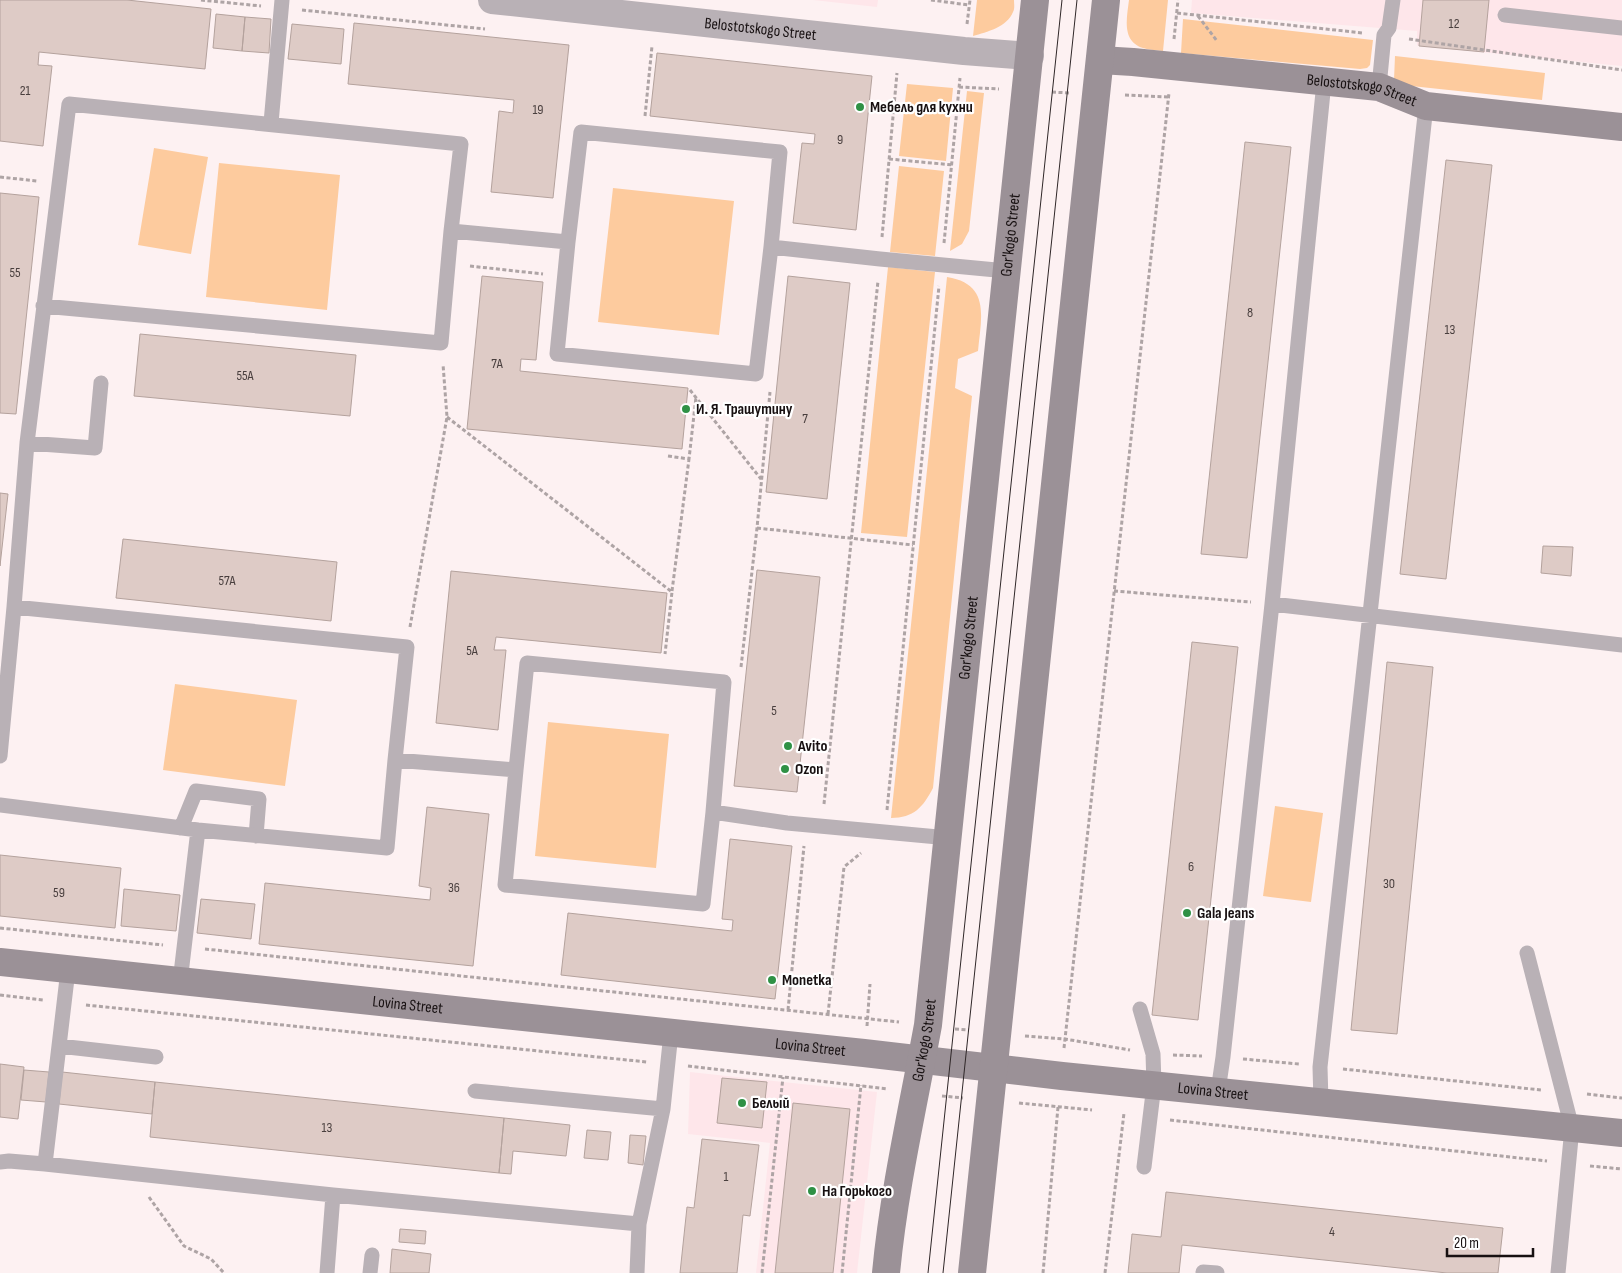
<svg xmlns="http://www.w3.org/2000/svg" width="1622" height="1273" viewBox="0 0 1622 1273" font-family="'Sofia Sans Condensed',sans-serif">
  <style>
    .built { fill: #fee6ea }
    .green { fill: #fdcb9e }
    .building { fill: #decbc6; stroke: #b4a29d }
    .lines { fill: none; stroke-linecap: round; stroke-linejoin: round }
    .path { stroke: #aea4a5; stroke-width: 3; stroke-dasharray: 4 2.5; stroke-linecap: butt }
    .lane { stroke: #b9b1b6; stroke-width: 15 }
    .street { stroke: #b9b1b6; stroke-width: 28 }
    .secondary { stroke: #9b9197; stroke-width: 28 }
    .tram { stroke: #2f2728; stroke-width: 1 }
    .poi-dot { fill: #2f9145; stroke: #fff; stroke-width: 2 }
    .labels { text-anchor: middle; dominant-baseline: central; stroke-width: 4.5; stroke-linejoin: round; paint-order: stroke }
    .number-label { font-size: 14px; fill: #493f3e }
    .street-label { font-size: 16px; fill: #171011; stroke: #fff }
    .poi-label { font-size: 16px; font-weight: bold; fill: #171011; stroke: #fff; text-anchor: start }
  </style>
  <rect width="100%" height="100%" fill="#fdf1f2"/>
  <path class="built" d="M813 0H878L877 7Z
    M1192 0H1622V66L1419 46 1417 45V31L1191 13Z
    M690 1072 877 1092 857 1273H756L770 1143 688 1134Z"/>
  <path class="green" d="M977 0H1014C1014 3 1015 9 1013 12 1007 27 987 32 973 36Z
    M1129 0H1168L1163 51C1157 50 1149 50 1143 48 1121 41 1127 17 1129 0Z
    M1183 19 1373 40 1370 65 1367 68 1360 69 1181 53Z
    M1395 56 1545 73 1542 100 1402 85 1394 80Z
    M907 84 953 88 946 161 899 156Z
    M967 91 984 93 969 231 962 244 950 251Z
    M154 148 208 157 191 254 138 245Z
    M219 163 340 175 327 310 206 297Z
    M899 166 944 171 935 256 890 252Z
    M613 188 734 201 719 335 598 322Z
    M888 267 935 272 907 537 861 533Z
    M947 277C991 284 981 318 978 351L958 359 955 388 972 396 933 788C923 807 914 818 891 818Z
    M175 684 297 700 285 786 163 770Z
    M548 722 669 734 656 868 535 856Z
    M1275 806 1323 813 1311 902 1263 896Z"/>
  <path class="building" d="M0 0H127L211 9 205 69 39 52 38 65 52 66 43 146 0 141Z
    M1423 0H1489L1484 52 1419 46Z
    M216 14 245 17 242 51 213 48Z
    M245 17 271 19 269 53 242 51Z
    M354 23 569 45 553 198 491 192 499 111 513 113 514 100 348 84Z
    M292 24 344 29 341 64 288 59Z
    M657 53 872 76 856 230 793 223 802 143 814 144 815 134 650 116Z
    M1245 142 1291 147 1247 558 1201 554Z
    M1446 160 1492 165 1446 579 1400 574Z
    M0 193 39 197 16 414 0 413Z
    M482 276 543 282 536 360 521 359 520 371 688 388 682 449 467 429Z
    M788 276 850 283 827 499 766 492Z
    M140 334 356 355 350 416 134 396Z
    M0 493 8 494 0 566Z
    M123 539 337 562 331 621 116 598Z
    M1543 546 1573 547 1571 576 1541 573Z
    M757 570 820 577 797 792 734 786Z
    M451 571 667 593 661 653 496 637 494 650H506L498 730 436 723Z
    M1192 642 1238 647 1198 1020 1152 1015Z
    M1387 662 1433 667 1397 1034 1351 1030Z
    M427 807 489 814 473 966 259 944 265 883 430 900 431 888 419 886Z
    M730 839 792 846 775 999 561 975 568 913 732 931 733 920 722 919Z
    M0 855 121 868 115 928 0 916Z
    M124 889 180 895 176 931 121 926Z
    M201 899 255 904 251 939 197 933Z
    M0 1064 24 1067 18 1119 0 1117Z
    M24 1070 49 1072 46 1102 21 1100Z
    M62 1072 155 1082 152 1114 59 1104Z
    M722 1078 767 1082 762 1128 717 1123Z
    M155 1082 504 1118 499 1173 150 1137Z
    M793 1103 850 1109 833 1273H775Z
    M504 1118 570 1125 566 1156 513 1151 511 1174 499 1173Z
    M587 1130 611 1132 608 1160 584 1158Z
    M630 1135 646 1136 643 1165 628 1163Z
    M702 1139 759 1145 750 1216 743 1215 737 1273H680L687 1207 694 1208Z
    M1166 1192 1503 1228 1498 1273H1447L1182 1245 1179 1273H1128L1132 1234 1161 1237Z
    M400 1229 426 1231 425 1244 399 1242Z
    M392 1249 431 1254 429 1273H390Z"/>
  <g class="lines">
    <path class="path" d="M201 0 261 6
      M931 0 969 5
      M302 10 485 29
      M1177 13 1363 33
      M1198 16 1217 41
      M967 24 970 0
      M1174 39 1178 0
      M1409 39 1622 70
      M959 87 999 89
      M1052 92 1069 93
      M1125 95 1168 97
      M645 116 652 46
      M889 159 953 165
      M0 177 37 181
      M882 237 897 73
      M944 243 960 78
      M470 266 543 274
      M690 390 761 479
      M447 417 672 592 665 654
      M668 456 689 459 696 397
      M757 528 913 545
      M672 591 689 459
      M1114 591 1251 602
      M410 627 447 417 443 364
      M741 667 757 528 770 392
      M824 804 878 281
      M887 810 939 286
      M0 928 163 945
      M205 949 899 1022
      M0 995 43 1000
      M86 1005 647 1062
      M788 1010 804 846
      M828 1014 844 867 861 853
      M867 1026 870 984
      M955 1029 969 1030
      M1025 1036 1065 1039 1130 1050
      M1064 1048 1169 93
      M1173 1055 1202 1056
      M1243 1059 1299 1064
      M688 1066 888 1089
      M1343 1069 1541 1090
      M1587 1094 1622 1098
      M942 1096 963 1098
      M1019 1103 1092 1110
      M1170 1120 1547 1161
      M1590 1166 1622 1169
      M149 1197 184 1246 211 1259 224 1273
      M762 1273 783 1077
      M842 1273 861 1085
      M1043 1273 1058 1107
      M1105 1273 1124 1113"/>
    <path class="lane" d="M1505 15 1622 28
      M1379 87 1384 35 1389 28 1393 0
      M271 123 282 0
      M568 242 557 354 756 374 771 247
      M43 306 441 343 451 231
      M27 443 95 448 101 383
      M1272 604 1622 645
      M14 607 407 647 395 760
      M0 756 14 607 27 443 69 104 461 144 451 231 568 242 581 132 780 152 771 247 880 259 1007 271
      M516 770 527 663 724 682 713 812
      M0 805 198 830 387 848 395 760 516 770 505 885 703 904 713 812 787 823 949 838
      M181 828 196 791 259 799 256 836
      M1527 953 1572 1128 1558 1273
      M180 982 198 830
      M1140 1009 1153 1054 1154 1085 1144 1167
      M59 1046 156 1057
      M475 1091 663 1109
      M1218 1091 1223 1057 1272 604 1324 82
      M1321 1102 1320 1067 1426 106
      M0 1162 9 1161 45 1164 68 970
      M45 1164 333 1195 639 1224
      M327 1273 333 1195
      M370 1273 372 1255
      M637 1273 639 1224 663 1109 671 1033
      M1203 1273V1272L1217 1273"/>
    <path class="street" id="s1" d="M492 0 964 51 1030 56"/>
    <g class="secondary">
      <path id="s2" d="M1100 60 1133 62 1379 87 1426 106 1622 127"/>
      <path id="s3" d="M0 962 864 1053 1062 1076 1622 1133"/>
      <path id="s4" d="M886 1273C894 1189 913 1107 928 1025L1035 0"/>
      <path d="M972 1273 1106 0"/>
    </g>
    <path class="tram" d="M928 1273 1062 0
      M943 1273 1077 0"/>
  </g>
  <g class="poi-dot">
    <circle cx="860" cy="107" r="5"/>
    <circle cx="686" cy="409" r="5"/>
    <circle cx="788" cy="746" r="5"/>
    <circle cx="785" cy="769" r="5"/>
    <circle cx="1187" cy="913" r="5"/>
    <circle cx="772" cy="980" r="5"/>
    <circle cx="742" cy="1103" r="5"/>
    <circle cx="812" cy="1191" r="5"/>
  </g>
  <g class="labels">
    <g class="number-label">
      <text x="1454" y="23">12</text>
      <text x="25" y="90">21</text>
      <text x="538" y="109">19</text>
      <text x="840" y="139">9</text>
      <text x="15" y="272">55</text>
      <text x="1250" y="312">8</text>
      <text x="1450" y="329">13</text>
      <text x="497" y="363">7А</text>
      <text x="245" y="375">55А</text>
      <text x="805" y="418">7</text>
      <text x="227" y="580">57А</text>
      <text x="472" y="650">5А</text>
      <text x="774" y="710">5</text>
      <text x="1191" y="866">6</text>
      <text x="1389" y="883">30</text>
      <text x="454" y="887">36</text>
      <text x="59" y="892">59</text>
      <text x="327" y="1127">13</text>
      <text x="726" y="1176">1</text>
      <text x="1332" y="1231">4</text>
    </g>
    <g class="street-label">
      <text stroke="none"><textPath href="#s1" startOffset="270">Belostotskogo Street</textPath></text>
      <text stroke="none"><textPath href="#s2" startOffset="264">Belostotskogo Street</textPath></text>
      <text stroke="none"><textPath href="#s4" startOffset="1046">Gor'kogo Street</textPath></text>
      <text stroke="none"><textPath href="#s4" startOffset="641">Gor'kogo Street</textPath></text>
      <text stroke="none"><textPath href="#s3" startOffset="410">Lovina Street</textPath></text>
      <text stroke="none"><textPath href="#s4" startOffset="236">Gor'kogo Street</textPath></text>
      <text stroke="none"><textPath href="#s3" startOffset="815">Lovina Street</textPath></text>
      <text stroke="none"><textPath href="#s3" startOffset="1220">Lovina Street</textPath></text>
    </g>
    <g class="poi-label">
      <text x="870" y="107">Мебель для кухни</text>
      <text x="696" y="409">И. Я. Трашутину</text>
      <text x="798" y="746">Avito</text>
      <text x="795" y="769">Ozon</text>
      <text x="1197" y="913">Gala Jeans</text>
      <text x="782" y="980">Monetka</text>
      <text x="752" y="1103">Белый</text>
      <text x="822" y="1191">На Горького</text>
    </g>
  </g>
  <path d="M1447 1248v8h86v-8" fill="none" stroke="#171011" stroke-width="2.5"/>
  <text x="1454" y="1248" font-size="15" fill="#171011" stroke="#ffffff" stroke-width="4" paint-order="stroke">20 m</text>
</svg>
